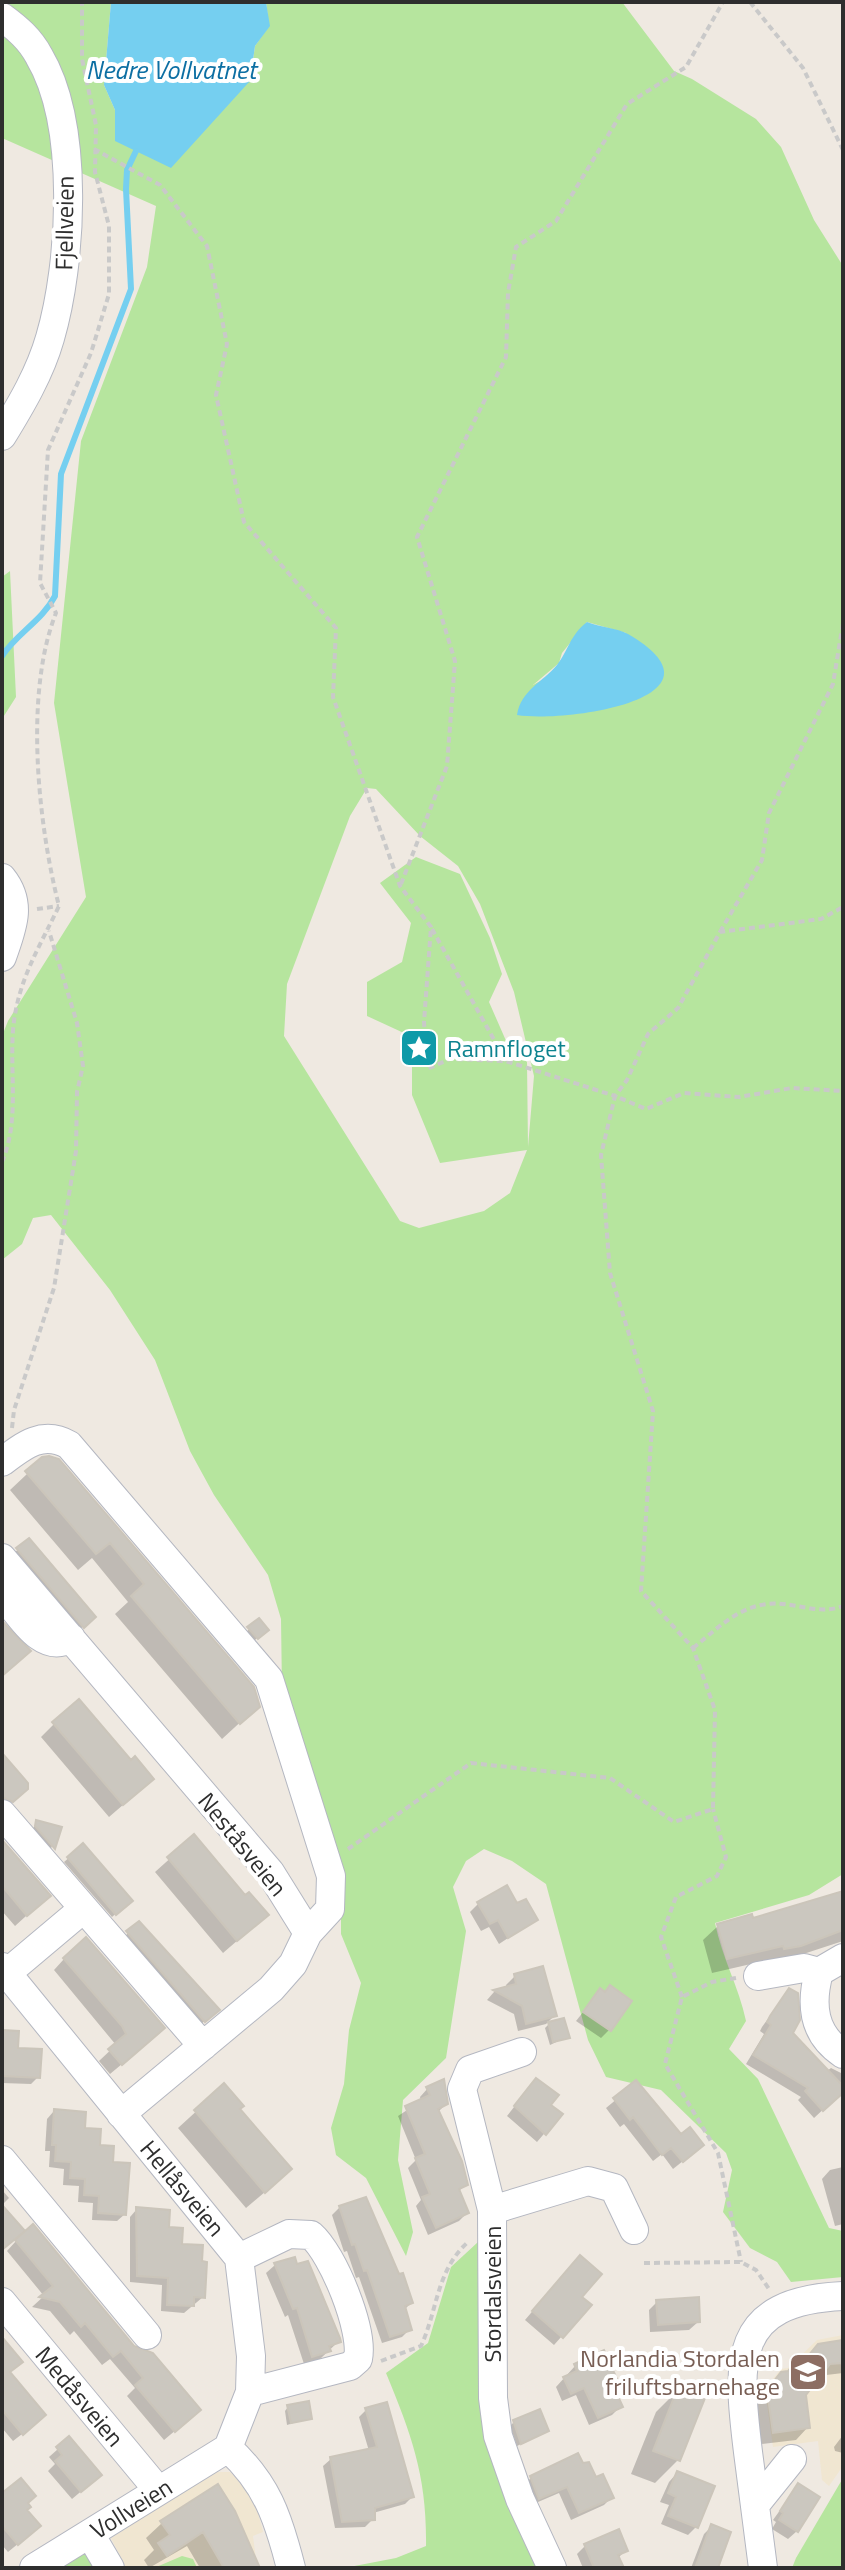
<svg xmlns="http://www.w3.org/2000/svg" width="845" height="2570" viewBox="0 0 845 2570" font-family="'Titillium Web',sans-serif">
  <style>
    .education { fill: #f0e6d1 }
    .green { fill: #b6e59e; fill-rule: evenodd }
    .water { fill: #75cff0 }
    .shadow { fill: #0003 }
    .lines { fill: none; stroke-linecap: round; stroke-linejoin: round }
    .stream { stroke: #75cff0; stroke-width: 6 }
    .building { fill: #cbc7bf; stroke: #cbc5ba; stroke-width: 2 }
    .minor-casing { stroke: #b4b7c1; stroke-width: 30 }
    .path { stroke: #c9c9c9; stroke-width: 4; stroke-dasharray: 6 4; stroke-linecap: butt }
    .minor { stroke: #fff; stroke-width: 28 }
    .labels { text-anchor: middle; dominant-baseline: central; stroke-width: 8; stroke-linejoin: round; paint-order: stroke }
    .street-label { font-size: 24px; fill: #2e2e2e; stroke: #fff }
    .culture-label { font-size: 24px; fill: #0d838f; stroke: #fff; text-anchor: start }
    .education-label { font-size: 24px; fill: #785e54; stroke: #fff; text-anchor: end }
    .water-label { font-size: 26px; font-style: italic; fill: #0d6fa3; stroke: #fff }
  </style>
  <rect width="100%" height="100%" fill="#efe9e1"/>
  <path class="education" d="M843 2335V2466L829 2486 822 2480 818 2441 773 2447 765 2389 781 2369 788 2368 817 2340Z
    M213 2472H230L253 2494 263 2532 253 2536 257 2568H126L111 2538Z"/>
  <path class="green" d="M2 2H111L104 85 115 110V141L250 81 255 46 269 26 266 2H622L674 71 692 79 756 119 781 147 814 220 843 266V1874L809 1895 715 1923C722 1958 739 1987 746 2021L729 2049 758 2079 829 2228 843 2231V2277L791 2282 777 2262 750 2248 723 2212 732 2170 726 2153 661 2090 606 2077 588 2040 546 1884 512 1861 484 1849 466 1861 453 1887 466 1931 446 2058 403 2100 398 2160 413 2232 406 2256 366 2178 336 2155 331 2128 344 2084 349 2030 361 1983 341 1934V1892L282 1690 281 1619 268 1575 214 1495 190 1451 155 1360 110 1290 51 1215 33 1218 22 1244 2 1260V1036L8 1021 86 897 54 703 81 441 147 267 156 206 2 138ZM587 622 626 633 533 685 559 663 562 653ZM367 788 376 789 420 836 458 866 480 904 514 992 534 1076 528 1147 527 1062 507 1043 489 1002 502 974 490 938 460 874 416 857 380 883 411 923 402 962 367 982V1016L406 1034 412 1064V1095L440 1163 527 1150 510 1193 484 1211 419 1228 400 1221 284 1036 287 984 350 816Z
    M10 571 16 697 2 719V577Z
    M478 2242 484 2353 544 2568H344L396 2558 426 2546C427 2477 412 2436 386 2373L428 2343 451 2267Z
    M843 2478V2568H792L796 2558Z
    M85 2552 101 2568H50Z
    M182 2556 193 2559 197 2568H154Z"/>
  <path class="water" d="M111 2H266L270 26 255 46 250 81 171 168 115 141V110L104 85Z
    M587 622C600 627 617 628 628 634 738 698 566 723 517 715 521 690 543 682 557 665 568 651 570 635 587 622Z"/>
  <path class="shadow" d="M43 1459 258 1706 222 1739 115 1614 128 1602 92 1558 78 1570 10 1490Z
    M29 1540 94 1617 79 1630 14 1553Z
    M259 1620 266 1629 253 1642 245 1633Z
    M54 1724 138 1792 109 1817 41 1737Z
    M37 1822 59 1828 50 1851 32 1830Z
    M194 1837 253 1927 223 1953 155 1872Z
    M2 1841 36 1907 15 1926 2 1911Z
    M83 1846 130 1901 112 1917 64 1862Z
    M843 1893V1941L785 1960 769 1963 768 1960 712 1973 703 1940 718 1926 807 1906Z
    M478 1904 517 1906 536 1920 499 1944 489 1927 481 1931 470 1912Z
    M139 1923 212 2014 199 2026 123 1938Z
    M64 1959 152 2039 110 2074 99 2061 116 2045 54 1970Z
    M515 1976 555 2015 546 2024 518 2031 514 2014 487 2000 494 1992 507 1989 506 1985Z
    M600 1991 609 2030 601 2038 576 2021Z
    M788 1991 790 2033 827 2071 831 2068 843 2074V2091L814 2118 798 2100 801 2097 746 2064 764 2034 760 2031 762 2027Z
    M2 2015 3 2032 38 2077 31 2084 2 2083Z
    M549 2024 567 2037 550 2045 545 2028Z
    M636 2083 693 2153 673 2169 662 2154 653 2161 624 2124 620 2127 606 2108Z
    M224 2086 272 2186 246 2208 178 2128Z
    M428 2088 446 2104 438 2112 466 2184 458 2192 467 2213 459 2221 428 2235 416 2206 421 2200 408 2168 416 2160 398 2116 421 2101 420 2097Z
    M528 2089 560 2115 537 2142 507 2116Z
    M54 2111 83 2129 111 2164 125 2214 117 2221 92 2220 93 2203 78 2202 79 2186 63 2185 64 2169 49 2167 50 2151H45L47 2119Z
    M843 2167V2224L835 2226 822 2179 830 2170Z
    M2 2190 9 2198 2 2205Z
    M340 2207 411 2303 404 2310 410 2329 402 2337 382 2343 359 2277 356 2278 347 2251 344 2252 332 2215Z
    M2 2208 16 2237 189 2419 164 2440 127 2396 135 2388 110 2359 102 2365 74 2331 70 2335 50 2311 32 2307 44 2296 7 2251 16 2241 14 2239 2 2249Z
    M137 2209 166 2229 180 2246 203 2297 184 2313 161 2311 162 2285 130 2282V2217Z
    M275 2265 339 2341 320 2359 304 2364 288 2315 285 2317 266 2273Z
    M571 2266 579 2297 562 2336 554 2345 525 2320Z
    M657 2302 698 2322 689 2330 650 2332 649 2310Z
    M843 2342V2373L818 2376 804 2394 808 2427 796 2440 761 2444 756 2405 801 2357Z
    M575 2366 618 2388 614 2392 620 2407 612 2415 589 2425 576 2395 562 2401 556 2387Z
    M2 2386 35 2424 13 2441 2 2428Z
    M679 2389 678 2460 655 2483 631 2474 656 2412Z
    M288 2407 310 2418 287 2425 285 2411Z
    M366 2410 412 2497 405 2504 373 2513V2519L365 2527 335 2528 323 2466 331 2459 369 2451 359 2417Z
    M514 2422 547 2431 517 2446 510 2426Z
    M843 2435V2453L835 2451 834 2447Z
    M58 2449 91 2483 72 2499 48 2471 55 2464 49 2457Z
    M677 2473 696 2527 688 2535 661 2524 669 2505 660 2502 669 2482Z
    M531 2478 595 2480 612 2497 604 2505 571 2520 559 2493 531 2505 523 2485Z
    M798 2485 797 2531 788 2539 772 2529 776 2522 773 2520Z
    M217 2487 256 2568H200L187 2546 149 2568 144 2560 154 2550 146 2538 162 2523Z
    M2 2496 26 2504 30 2534 8 2552 2 2545Z
    M711 2527 716 2568H691L704 2534Z
    M618 2532 626 2550 617 2559 622 2568H583L577 2554 585 2546Z"/>
  <g class="lines">
    <path class="stream" d="M2 656C17 633 42 621 55 596L61 474 131 289 126 189 127 170 136 151"/>
  </g>
  <path class="building" d="M49 1456 59 1459 254 1687 260 1707 240 1724 131 1596 144 1584 110 1543 96 1554 25 1471 42 1457Z
    M29 1538 96 1617 84 1628 16 1548Z
    M259 1618 269 1630 258 1639 247 1627Z
    M2 1621 31 1651 2 1676Z
    M79 1699 131 1760 135 1756 154 1779 123 1805 52 1722Z
    M2 1753 28 1783V1789L13 1802 2 1797Z
    M36 1820 62 1827 55 1849 35 1826Z
    M194 1834 245 1895 249 1892 269 1915 237 1941 167 1857Z
    M2 1840 51 1896 27 1916 2 1886Z
    M83 1843 133 1901 116 1915 67 1857Z
    M507 1885 517 1903 526 1899 538 1920 508 1938 498 1920 490 1924 477 1902Z
    M843 1891V1930L801 1946 784 1949 783 1946 727 1959 717 1924 752 1914 753 1918Z
    M139 1921 220 2010 205 2022 126 1931Z
    M86 1937 165 2028 122 2065 108 2049 126 2034 122 2026 63 1958Z
    M543 1966 557 2016 526 2024 522 2006 493 1990 516 1984 514 1974Z
    M610 1985 632 2001 611 2031 583 2012 600 1988 605 1992Z
    M789 1988 798 1993 800 2020 793 2033 843 2086V2093L823 2111 805 2091 808 2088 753 2055 771 2025 767 2022 770 2016Z
    M564 2018 570 2038 553 2042 548 2022Z
    M2 2030 19 2031 18 2048 42 2049 40 2078 2 2076Z
    M536 2078 559 2095 551 2105 563 2114 546 2135 514 2106Z
    M444 2079 448 2104 438 2109 462 2161 468 2185 459 2189 469 2213 436 2228 422 2197 430 2194 415 2158 425 2154 405 2106 430 2095 426 2087Z
    M636 2080 681 2134 690 2127 704 2145 683 2162 671 2148 662 2155 633 2117 630 2120 613 2098Z
    M224 2083 244 2106 240 2109 292 2169 265 2193 194 2110Z
    M54 2109 86 2112 85 2128 101 2129 100 2145 114 2146 113 2162 130 2163 126 2215 98 2213 99 2196 84 2195 85 2179 70 2178 71 2162 55 2161 56 2145H52Z
    M366 2197 399 2274 403 2273 413 2303 405 2306 412 2330 390 2337 367 2270 364 2271 355 2244 352 2245 339 2206Z
    M2 2205 25 2231 2 2250Z
    M136 2207 170 2210 169 2227 183 2228 182 2244 203 2245 202 2261 207 2262 205 2298 194 2297V2306L167 2305 168 2278 137 2276Z
    M33 2224 134 2346 153 2353 201 2410 175 2432 135 2385 143 2378 121 2351 113 2357 85 2323 81 2327 60 2302 39 2297 53 2286 15 2240Z
    M580 2255 602 2274 582 2297 592 2305 563 2338 532 2311Z
    M295 2257 297 2264 308 2261 340 2338 341 2342 329 2346 331 2351 312 2357 297 2308 293 2309 274 2263Z
    M699 2297 700 2322 658 2325 656 2300Z
    M2 2337 23 2362 10 2372 46 2415 23 2435 2 2410Z
    M843 2340V2363L830 2364 806 2395 810 2428 773 2433 767 2390 781 2372 788 2371 800 2356 809 2355 818 2344Z
    M604 2350 621 2388 615 2390 623 2407 598 2418 584 2388 571 2394 563 2377 577 2371 574 2364Z
    M678 2387 705 2398 680 2461 653 2451Z
    M309 2401 312 2419 291 2423 287 2405Z
    M387 2402 414 2497 375 2508V2520L342 2522 330 2457 377 2447 365 2408Z
    M540 2409 549 2431 521 2444 513 2420Z
    M69 2436 102 2475 81 2492 55 2461 62 2455 56 2447Z
    M578 2453 583 2463 589 2462 596 2477 603 2474 614 2498 579 2513 567 2487 539 2499 530 2476Z
    M677 2471 715 2486 698 2528 668 2516 676 2497 668 2493Z
    M21 2478 36 2496 28 2503 31 2507 27 2510 41 2526 18 2545 2 2526V2493Z
    M798 2483 820 2497 798 2532 779 2520 783 2513 780 2511Z
    M218 2484 235 2511 260 2568H224L203 2532 167 2556 158 2543 170 2535 160 2521Z
    M711 2524 731 2532 718 2568H695Z
    M619 2529 628 2551 618 2555 624 2568H594L584 2544Z"/>
  <g class="lines">
    <defs>
      <path id="minor" d="M2 17C17 28 30 39 39 56 80 125 72 263 50 338 40 373 21 405 2 436
        M2 878C23 904 12 928 2 957
        M2 1462C24 1445 43 1430 69 1445L269 1679 331 1876 330 1909 308 1933
        M2 1558 270 1872 308 1933 293 1964 271 1989 121 2114
        M2 1594C19 1613 41 1656 71 1638
        M2 1814 203 2046
        M843 1958 819 1972C810 2005 813 2034 843 2054
        M2 1967 239 2258 251 2356 250 2392 228 2448 34 2568
        M7 1973 83 1909
        M758 1976 804 1968 819 1972
        M522 2052 470 2070 462 2089 492 2210 493 2398 498 2436 520 2499 552 2568
        M2 2160 147 2335
        M492 2210 588 2181 614 2188 634 2230
        M239 2258 289 2234 311 2235C333 2254 364 2330 358 2359L350 2366 250 2392
        M2 2302 158 2490
        M228 2448C267 2484 278 2517 291 2568
        M755 2505 792 2459
        M90 2534 110 2568
        M763 2568C758 2529 753 2490 748 2452 737 2362 731 2301 843 2296"/>
    </defs>
    <use href="#minor" class="minor-casing"/>
    <path class="path" d="M750 2 803 68 843 150
      M94 149 160 185 207 246 227 344 216 395 244 522 336 628 333 697 400 886 431 927 424 1022 427 1069 450 1059 506 1061 615 1096 627 1080 648 1034 678 1008 720 932 821 919 843 907
      M401 884 447 766 455 661 417 537 506 357 508 293 516 247 556 221 627 104 686 67 723 2
      M37 909 59 906
      M432 929 506 1061
      M720 932 762 860 769 813 833 684 843 623
      M2 1162C21 1118 8 1066 14 1021 20 977 40 946 59 906 38 824 24 693 56 613L40 583 48 450 91 353 109 294V226L95 172 96 125 82 59V2
      M12 1428 14 1410 54 1288 76 1151 77 1092 83 1066 77 1023 49 931
      M693 1648C716 1630 737 1607 768 1604 794 1601 818 1616 843 1606
      M348 1849 471 1763 610 1778 674 1822 713 1809 715 1710 693 1648 641 1591 653 1411 610 1273 601 1155 615 1096 646 1109 684 1093 739 1097 792 1088 843 1091
      M736 1978 712 1982 682 1997 665 2064 718 2153 741 2262
      M682 1997 661 1937 676 1897 717 1876 726 1857 713 1809
      M644 2263 741 2262 756 2270 769 2289
      M381 2361 421 2346C438 2309 436 2271 468 2242"/>
    <use href="#minor" class="minor"/>
  </g>
  <defs>
    <symbol id="sight-square" viewBox="-11 -11 22 22"><rect x="-9" y="-9" width="18" height="18" rx="4" fill="#0f9aa8" stroke="#fff"/><path d="M0-6L1.8-2.2L6-1.7L2.9 1.2L3.7 5.4L0 3.3L-3.7 5.4L-2.9 1.2L-6-1.7L-1.8-2.2Z" fill="#fff"/></symbol>
    <symbol id="school-square" viewBox="-11 -11 22 22"><rect x="-9" y="-9" width="18" height="18" rx="4" fill="#8d6e63" stroke="#fff"/><path d="M0-5L7-2L0 1L-7-2ZM-4 1L0 2.5L4 1V4Q0 6-4 4Z" fill="#fff"/></symbol>
  </defs>
  <g fill-rule="evenodd">
    <use href="#sight-square" x="397" y="1026" width="44" height="44"/>
    <use href="#school-square" x="786" y="2350" width="44" height="44"/>
  </g>
  <g class="labels">
    <g class="street-label">
      <text transform="translate(64 223) rotate(-89)">Fjellveien</text>
      <text transform="translate(243 1844) rotate(51)">Neståsveien</text>
      <text transform="translate(183 2188) rotate(50)">Hellåsveien</text>
      <text transform="translate(492 2294) rotate(-90)">Stordalsveien</text>
      <text transform="translate(80 2396) rotate(50)">Medåsveien</text>
      <text transform="translate(131 2508) rotate(-32)">Vollveien</text>
    </g>
    <g class="culture-label">
      <text x="447" y="1048">Ramnfloget</text>
    </g>
    <g class="education-label">
      <text x="780" y="2358">Norlandia Stordalen<tspan x="780" dy="28">friluftsbarnehage</tspan></text>
    </g>
    <g class="water-label">
      <text x="171" y="69">Nedre Vollvatnet</text>
    </g>
  </g>
  <rect width="845" height="2570" fill="none" stroke="#2e2e2e" stroke-width="8"/>
</svg>
